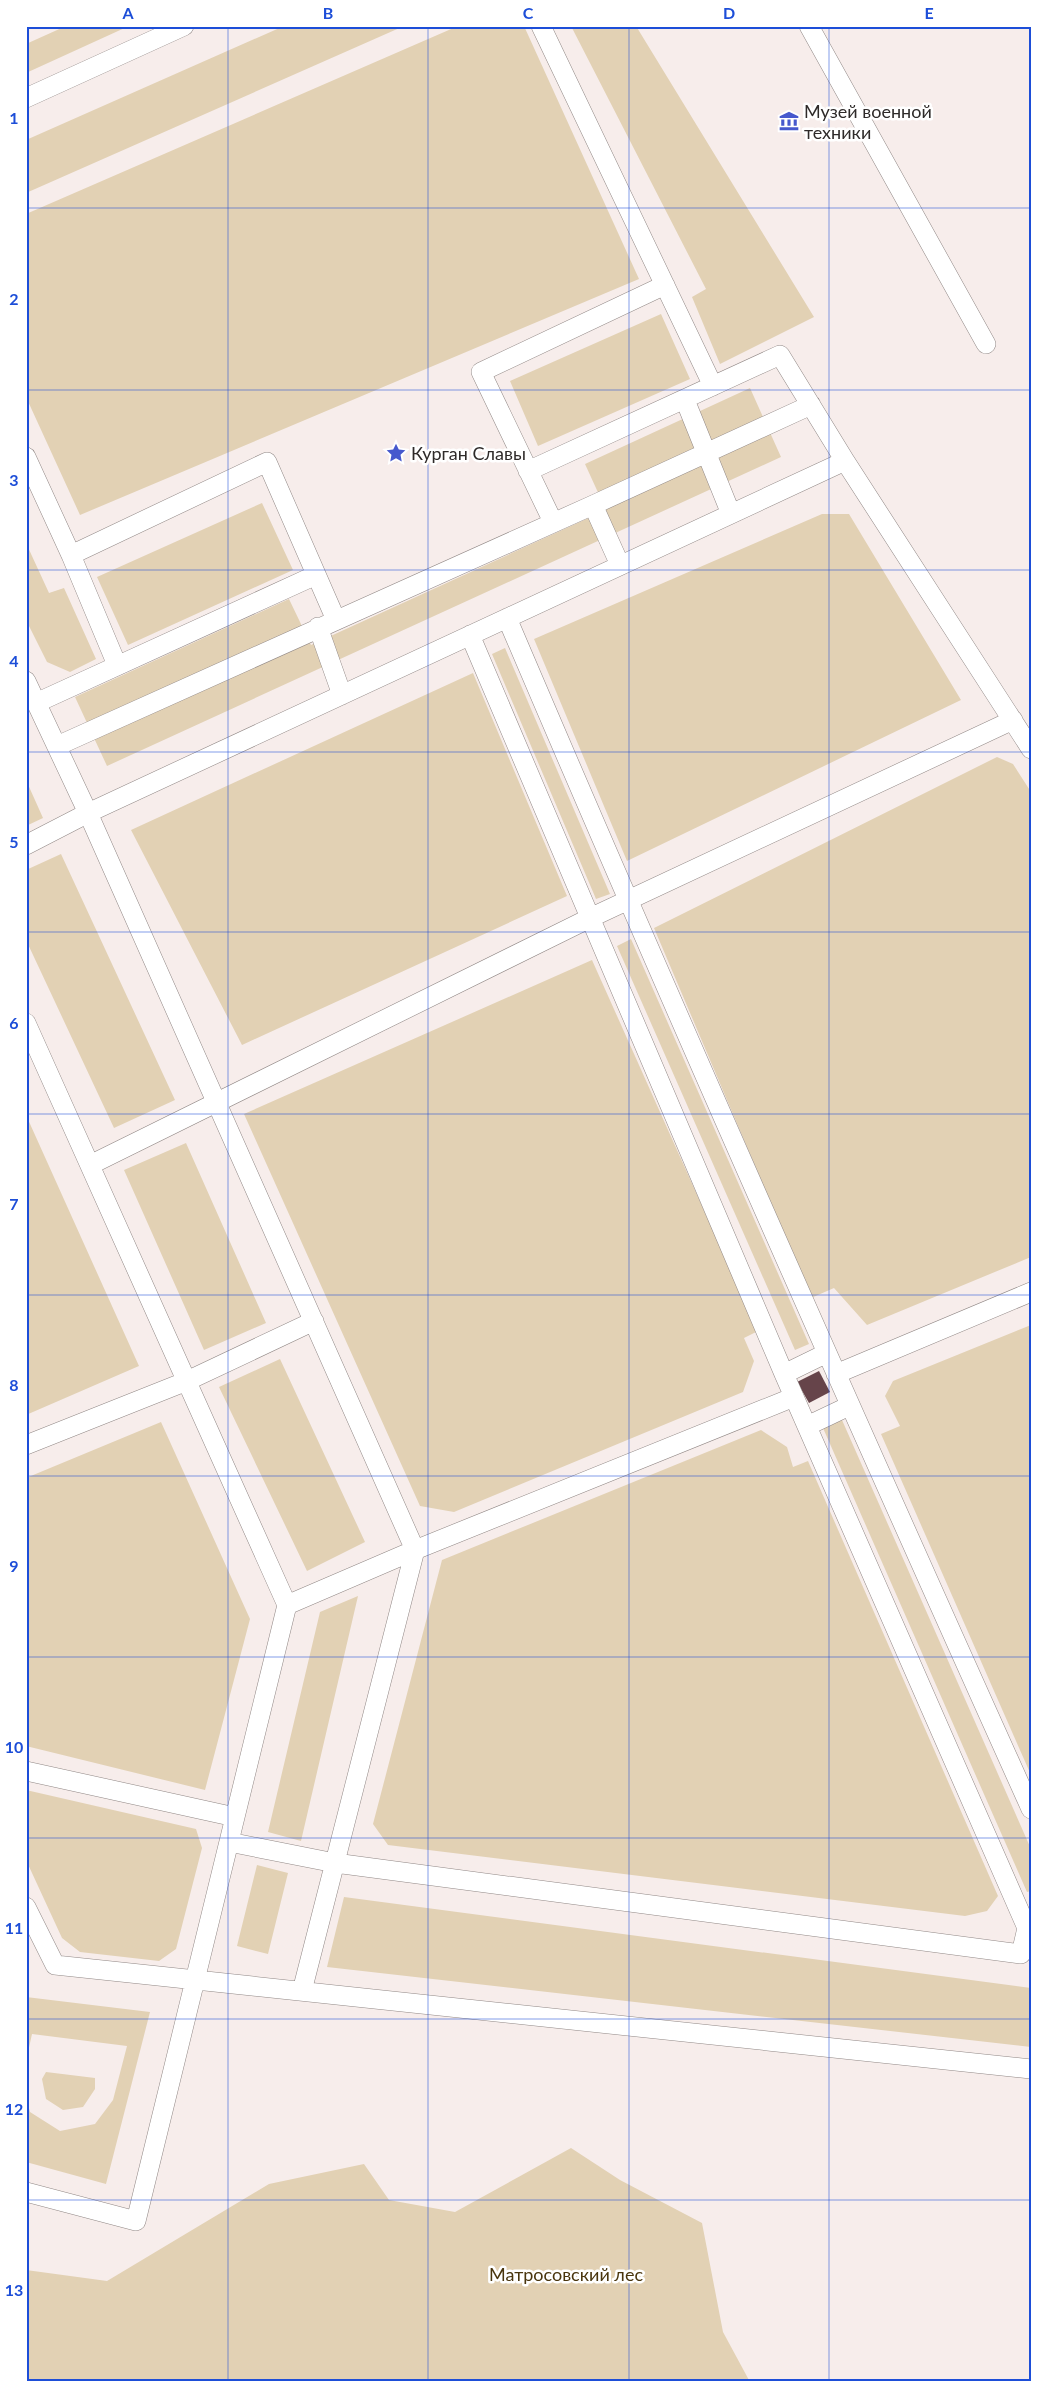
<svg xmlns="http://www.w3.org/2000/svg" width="1057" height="2408" viewBox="0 0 1057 2408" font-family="Lato,sans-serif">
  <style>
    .green { fill: #e2d1b4 }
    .building { fill: #66444a }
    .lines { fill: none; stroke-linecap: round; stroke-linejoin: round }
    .lane-casing { stroke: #918886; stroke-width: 20 }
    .lane { stroke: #fff; stroke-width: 19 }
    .grid { fill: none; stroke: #1d4ed8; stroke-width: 1; stroke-opacity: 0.55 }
    .labels { text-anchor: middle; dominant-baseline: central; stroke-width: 5; stroke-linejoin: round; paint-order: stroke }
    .poi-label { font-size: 18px; fill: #2e2a29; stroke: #fff; text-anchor: start }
    .park-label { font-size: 18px; fill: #49350d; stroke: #fff }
    .neatline { fill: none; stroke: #1d4ed8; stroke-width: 2 }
    .grid-label { font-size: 16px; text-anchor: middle; font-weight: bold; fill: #1d4ed8 }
  </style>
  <rect width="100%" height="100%" fill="#f7edeb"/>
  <path class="green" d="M66 26H129L26 73V44Z
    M284 26H404L26 193V140Z
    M458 26H524L639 279 80 515 26 397V214Z
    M571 26H636L814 317 720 364 692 297 706 289Z
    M661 314 690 379 538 446 510 381Z
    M750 388 781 457 107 766 75 697 289 599 311 645 606 510 585 464Z
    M262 503 293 570 128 645 97 577Z
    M822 514H849L961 700 627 861 534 639Z
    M26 543 49 593 64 588 96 659 70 672 47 662 26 620Z
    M505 648 610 894 596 899 492 654Z
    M473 673 567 896 242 1045 131 830Z
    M997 757 1013 764 1031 792V1257L867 1325 834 1288 811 1298 654 928Z
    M26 780 43 818 26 826Z
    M61 854 175 1100 114 1128 26 940V870Z
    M631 939 809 1344 795 1350 617 946Z
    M592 960 758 1331 744 1338 754 1361 743 1392 454 1512 420 1506 244 1114Z
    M26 1115 139 1366 26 1415Z
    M186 1143 266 1323 204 1350 124 1170Z
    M1031 1325V1775L881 1434 900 1426 885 1396 893 1381Z
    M280 1359 365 1542 307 1571 219 1387Z
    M842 1420 1031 1849V1891L1027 1892 823 1428Z
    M161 1422 250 1619 205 1790 26 1746V1478Z
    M761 1430 787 1447 793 1467 808 1461 998 1896 987 1911 965 1916 388 1845 373 1824 442 1560Z
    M358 1596 301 1841 268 1832 320 1612Z
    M26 1790 196 1829 202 1848 176 1949 159 1961 80 1952 62 1938 26 1860Z
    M257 1865 288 1873 268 1954 237 1946Z
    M344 1897 1031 1988V2047L327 1967Z
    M26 1997 150 2012 106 2184 26 2162V2097L30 2112 60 2131 95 2124 113 2100 127 2046 32 2034 26 2061Z
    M46 2072 95 2078V2089L83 2107 63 2110 46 2099 42 2079Z
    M571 2148 620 2180 702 2223 723 2332 750 2382H26V2270L107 2281 269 2184 364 2164 389 2200 455 2212Z"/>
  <path class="building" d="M819 1371 830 1392 809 1403 797 1382Z"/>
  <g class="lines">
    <defs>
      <path id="lane" d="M541 26 713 386
        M809 26 986 344
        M26 98 184 26
        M685 400 731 514
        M26 457 71 555 117 665
        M528 471 780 355 845 461
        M593 505 620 565
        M553 522 481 372 665 285
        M71 555 267 462 336 620
        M507 618C677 1017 853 1414 1031 1809
        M318 627 342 695
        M26 681 88 813 26 845
        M36 703 316 575
        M57 746 593 505 811 405
        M26 1023 287 1605 136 2221 26 2192
        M90 1165 590 918 1013 720
        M784 1374 827 1353
        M836 1374 1031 1292
        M807 1426 849 1406
        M26 1445 187 1381 314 1321
        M287 1605 415 1550 794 1397
        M26 1771 235 1817
        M229 1842 335 1863 1021 1954 1027 1928 784 1374 470 635
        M26 1907 55 1965 1031 2069
        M302 1991 415 1550 88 813 845 461 1031 749"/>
    </defs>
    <use href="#lane" class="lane-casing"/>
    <use href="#lane" class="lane"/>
  </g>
  <path class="grid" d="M228 26V2382M428 26V2382M629 26V2382M829 26V2382M26 208H1031M26 390H1031M26 570H1031M26 752H1031M26 932H1031M26 1114H1031M26 1295H1031M26 1476H1031M26 1657H1031M26 1838H1031M26 2019H1031M26 2200H1031"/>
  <defs>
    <symbol id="museum-bare" viewBox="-9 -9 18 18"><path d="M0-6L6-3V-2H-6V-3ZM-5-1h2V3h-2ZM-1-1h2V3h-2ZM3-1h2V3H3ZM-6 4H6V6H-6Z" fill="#4658cd" stroke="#fff" stroke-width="2.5" paint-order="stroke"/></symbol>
    <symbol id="sight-bare" viewBox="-9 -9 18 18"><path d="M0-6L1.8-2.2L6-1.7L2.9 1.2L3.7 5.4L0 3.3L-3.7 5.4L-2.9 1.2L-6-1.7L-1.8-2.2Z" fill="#4658cd" stroke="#fff" stroke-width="2.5" paint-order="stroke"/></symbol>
  </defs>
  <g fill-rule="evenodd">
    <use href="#museum-bare" x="775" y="107" width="28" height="28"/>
    <use href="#sight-bare" x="382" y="439" width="28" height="28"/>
  </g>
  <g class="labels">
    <g class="poi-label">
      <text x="804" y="111">Музей военной<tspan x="804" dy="21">техники</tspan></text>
      <text x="411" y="453">Курган Славы</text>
    </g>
    <g class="park-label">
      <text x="566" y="2274">Матросовский лес</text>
    </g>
  </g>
  <rect width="1057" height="2408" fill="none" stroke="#ffffff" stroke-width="55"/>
  <rect x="28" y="28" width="1002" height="2352" class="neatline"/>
  <g class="grid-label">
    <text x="128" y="19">A</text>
    <text x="328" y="19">B</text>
    <text x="528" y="19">C</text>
    <text x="729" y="19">D</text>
    <text x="929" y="19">E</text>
    <text x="14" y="124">1</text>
    <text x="14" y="305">2</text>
    <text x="14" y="486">3</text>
    <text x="14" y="667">4</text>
    <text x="14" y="848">5</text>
    <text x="14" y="1029">6</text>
    <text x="14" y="1210">7</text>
    <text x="14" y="1391">8</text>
    <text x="14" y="1572">9</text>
    <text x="14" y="1753">10</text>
    <text x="14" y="1934">11</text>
    <text x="14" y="2115">12</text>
    <text x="14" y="2296">13</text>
  </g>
</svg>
